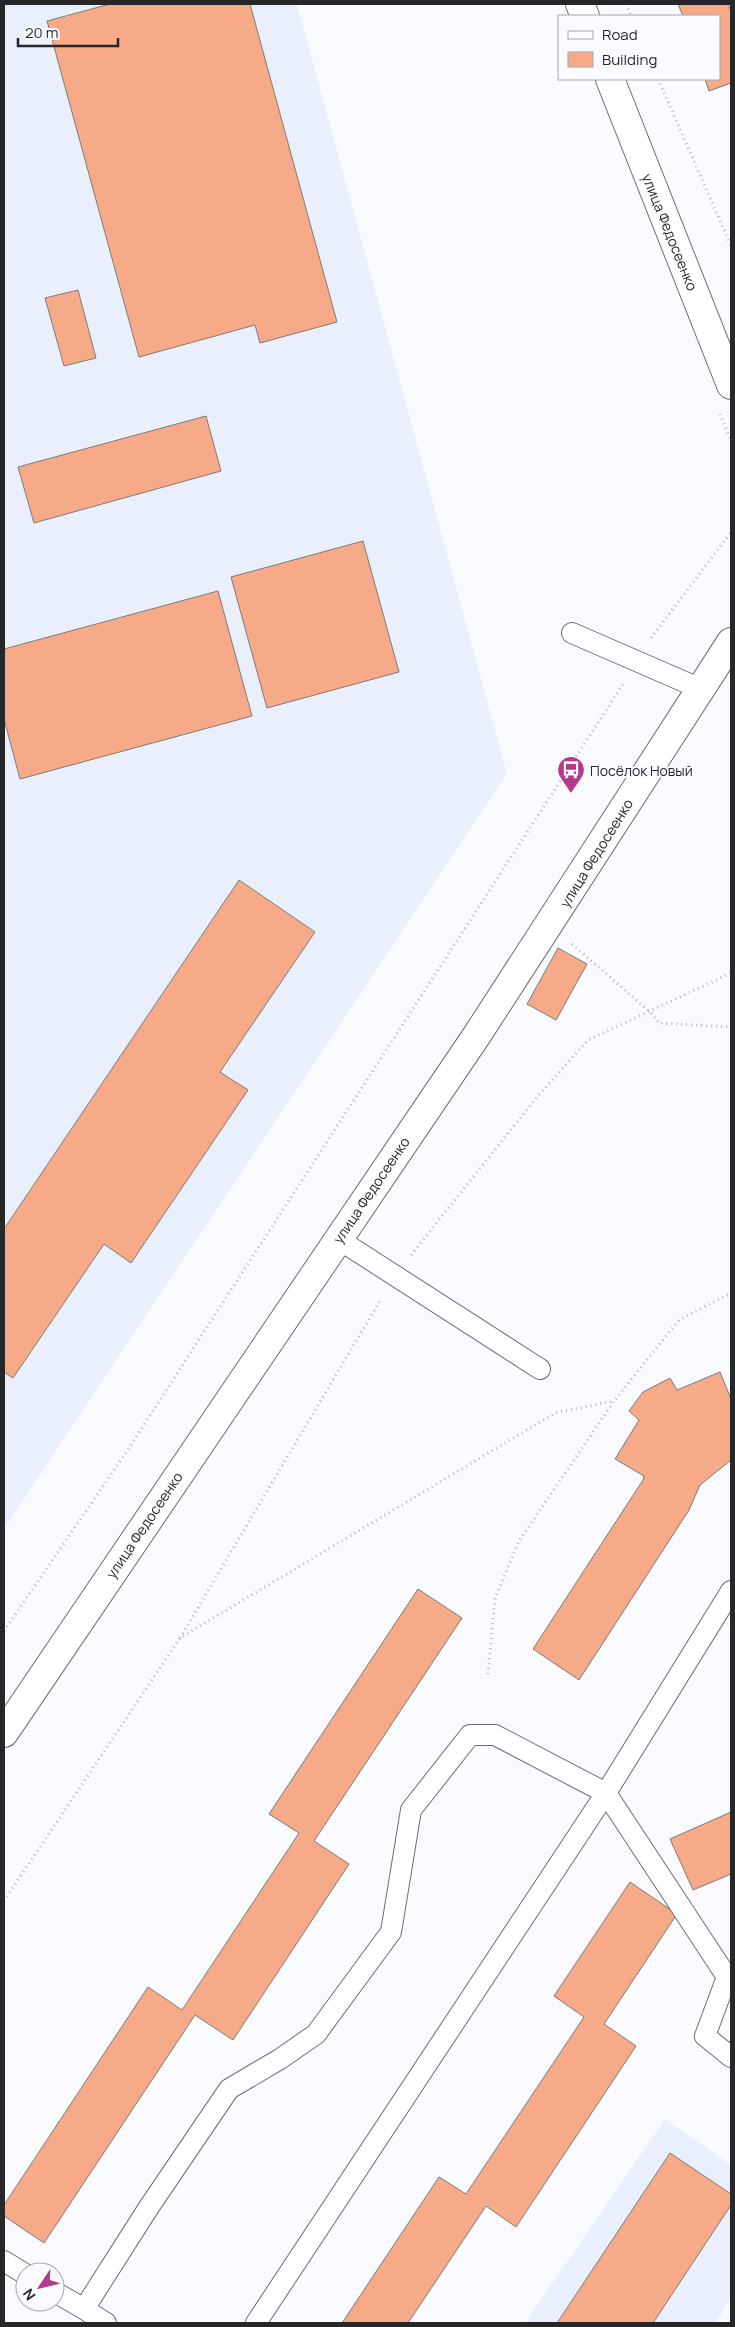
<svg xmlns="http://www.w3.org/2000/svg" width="735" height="2327" viewBox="0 0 735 2327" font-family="Manrope,sans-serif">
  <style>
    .built { fill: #eaf0fb }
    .building { fill: #f7aa88; stroke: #7e7a78 }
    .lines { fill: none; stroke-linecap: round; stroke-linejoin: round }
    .service-casing { stroke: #6c6e72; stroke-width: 22 }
    .tertiary-casing { stroke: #6c6e72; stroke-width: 30 }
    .path { stroke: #b7b8bc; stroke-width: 3; stroke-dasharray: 1 4; stroke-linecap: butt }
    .service { stroke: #fff; stroke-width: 20 }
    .tertiary { stroke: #fff; stroke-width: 28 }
    .labels { text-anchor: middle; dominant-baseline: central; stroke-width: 4; stroke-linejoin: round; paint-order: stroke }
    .street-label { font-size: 14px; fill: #262729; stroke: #f9fbff }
    .poi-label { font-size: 14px; fill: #262729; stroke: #f9fbff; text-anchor: start }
  </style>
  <rect width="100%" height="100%" fill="#f9fbff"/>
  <path class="built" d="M4 4H297L507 774 4 1529Z
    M665 2119 731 2165V2299L715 2323H525Z"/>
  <path class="building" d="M110 4H250L337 322 260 343 255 325 139 357 47 21Z
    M678 4H728L731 12V83L709 91 705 79H719V16H683Z
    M78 290 96 358 64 366 45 298Z
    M206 416 221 471 34 523 18 467Z
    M363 541 399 672 267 708 231 577Z
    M218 591 252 716 20 779 4 719V649Z
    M239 880 315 932 220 1072 248 1090 131 1263 104 1244 13 1378 4 1372V1229Z
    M558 948 587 964 556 1020 527 1004Z
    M720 1372 731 1399V1460L700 1485 689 1510 579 1680 533 1649 643 1480 644 1476 615 1459 639 1420 629 1411 643 1392 670 1378 677 1390Z
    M418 1589 462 1618 314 1841 349 1864 233 2040 195 2015 44 2243 4 2216V2205L148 1987 182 2010 299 1833 269 1814Z
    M731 1812V1874L693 1890 670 1839Z
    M630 1882 677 1914 604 2024 636 2046 516 2227 486 2206 408 2323H342L439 2177 466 2194 584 2017 554 1996Z
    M670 2153 731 2194V2205L653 2323H557Z"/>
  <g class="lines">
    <defs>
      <path id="service" d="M572 633 701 689
        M338 1239 540 1369
        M731 1975 727 1977 705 2036 731 2057
        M4 2261 25 2274
        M55 2292 84 2309 149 2207 229 2089 280 2059 316 2034 391 1932 411 1810 470 1735H495L606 1793 731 1591
        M84 2309 106 2323
        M256 2323 606 1793 727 1977"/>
      <path id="tertiary" d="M580 4 585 16
        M610 79 731 385
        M4 1733 477 1035 731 642"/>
    </defs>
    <use href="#service" class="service-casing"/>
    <use href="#tertiary" class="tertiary-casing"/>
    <path class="path" d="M626 4 631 16
      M658 79 731 246
      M720 414 731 441
      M651 638 731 532
      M572 944 650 1012 659 1023 731 1027
      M411 1255 537 1097 588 1040 731 973
      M4 1631 125 1454 623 684
      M180 1638 381 1299
      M488 1674 495 1598 519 1541 614 1401 679 1320 731 1293
      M4 1901 180 1638 555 1413 614 1401"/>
    <use href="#service" class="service"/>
    <use href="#tertiary" class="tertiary"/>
  </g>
  <defs>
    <symbol id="bus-pin" viewBox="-11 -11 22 30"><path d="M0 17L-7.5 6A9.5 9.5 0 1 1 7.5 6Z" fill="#b43a8b" stroke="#f9fbff"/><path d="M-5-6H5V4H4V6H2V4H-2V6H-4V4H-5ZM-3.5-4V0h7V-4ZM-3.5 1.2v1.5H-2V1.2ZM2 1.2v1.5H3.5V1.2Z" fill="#fff"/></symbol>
  </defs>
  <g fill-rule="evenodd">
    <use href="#bus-pin" x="555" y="754" width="32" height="43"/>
  </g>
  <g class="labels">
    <g class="street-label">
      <text transform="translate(670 232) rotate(68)">улица Федосеенко</text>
      <text transform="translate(596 853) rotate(-58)">улица Федосеенко</text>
      <text transform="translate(371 1190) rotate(-56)">улица Федосеенко</text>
      <text transform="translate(144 1525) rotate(-56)">улица Федосеенко</text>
    </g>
    <g class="poi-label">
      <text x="590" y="770">Посёлок Новый</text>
    </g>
  </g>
  <rect width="735" height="2327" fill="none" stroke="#262729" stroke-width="10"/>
  <rect x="558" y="15" width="162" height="65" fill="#f9fbff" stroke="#a5a6a9"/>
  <rect x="568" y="31" width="25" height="8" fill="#ffffff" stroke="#a5a6a9"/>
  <text x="602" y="40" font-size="15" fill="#262729">Road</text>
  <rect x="568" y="52" width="25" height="15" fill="#f7aa88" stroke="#a5a6a9"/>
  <text x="602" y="65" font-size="15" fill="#262729">Building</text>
  <g transform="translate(40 2287) rotate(235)"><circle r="24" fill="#f9fbff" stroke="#a5a6a9"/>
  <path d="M0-4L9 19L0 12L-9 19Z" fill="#b43a8b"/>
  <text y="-8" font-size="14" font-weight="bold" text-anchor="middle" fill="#262729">N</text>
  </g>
  <path d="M18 38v8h100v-8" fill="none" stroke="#262729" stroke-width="2.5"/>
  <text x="25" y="38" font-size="15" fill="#262729" stroke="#f9fbff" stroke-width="4" paint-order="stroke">20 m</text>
</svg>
